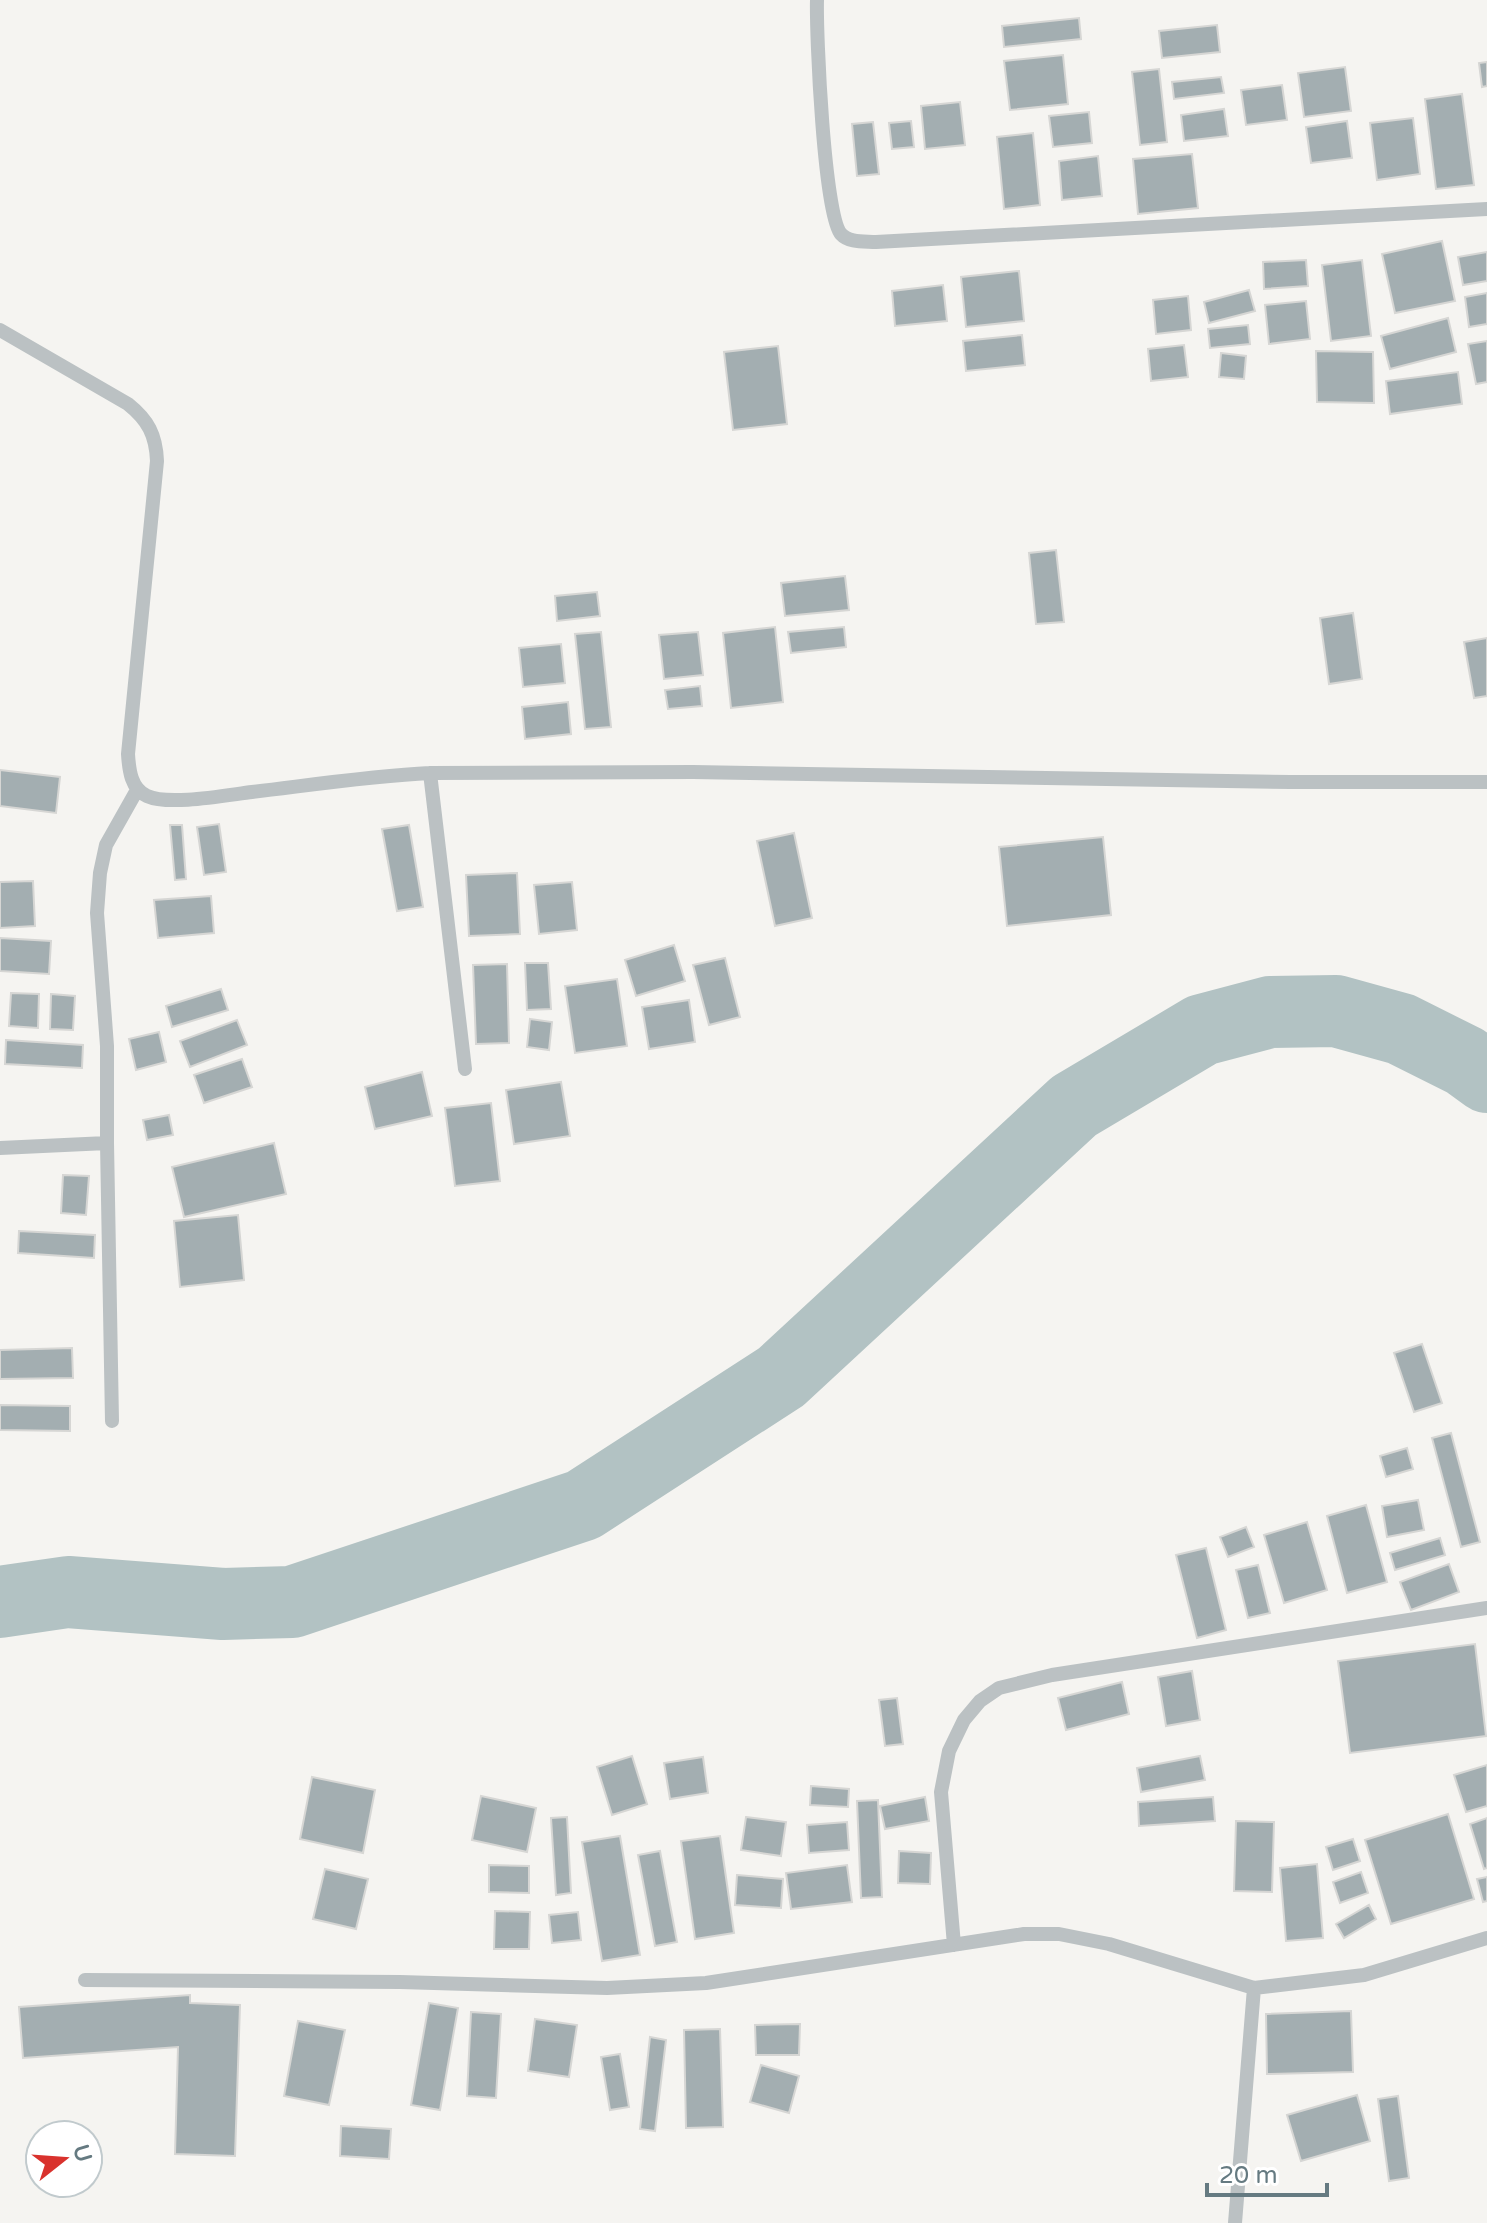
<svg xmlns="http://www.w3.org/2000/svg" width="1487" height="2223" viewBox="0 0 1487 2223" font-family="'Varela Round',sans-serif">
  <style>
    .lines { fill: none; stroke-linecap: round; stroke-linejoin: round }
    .river { stroke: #b2c2c3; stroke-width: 72 }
    .building { fill: #a3aeb1; stroke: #d6d6d4; stroke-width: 2 }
    .minor { stroke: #bbc1c3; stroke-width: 14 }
  </style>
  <rect width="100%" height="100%" fill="#f5f4f1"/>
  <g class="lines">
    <path class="river" d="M0 1602 68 1592 223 1604 292 1602 583 1505 781 1377 1074 1106 1202 1030 1270 1012 1336 1011 1401 1029 1465 1061 1487 1077"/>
  </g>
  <path class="building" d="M1079 18 1081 39 1004 47 1002 26Z
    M1217 25 1220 52 1162 58 1159 31Z
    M1063 55 1068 104 1010 110 1004 61Z
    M1487 62V86L1482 87 1479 63Z
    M1345 67 1351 111 1304 117 1298 73Z
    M1159 69 1167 142 1140 145 1132 72Z
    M1221 77 1224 93 1174 99 1172 82Z
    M1282 85 1287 120 1246 125 1241 90Z
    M1462 94 1474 185 1436 189 1425 99Z
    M960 102 965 145 925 149 921 106Z
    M1224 109 1228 136 1184 141 1181 115Z
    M1089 112 1092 143 1053 147 1049 116Z
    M1413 118 1420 174 1377 180 1370 123Z
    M911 121 914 147 892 149 889 123Z
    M1347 121 1352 158 1311 163 1306 127Z
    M873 122 879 174 857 176 852 124Z
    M1033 133 1040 205 1004 209 997 137Z
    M1192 154 1198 208 1138 214 1133 159Z
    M1098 156 1102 196 1062 200 1059 161Z
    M1442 241 1455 301 1395 313 1382 254Z
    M1487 252V281L1463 285 1458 257Z
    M1306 260 1308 286 1264 289 1263 262Z
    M1362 260 1371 336 1331 341 1322 265Z
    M1019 271 1024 321 966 327 961 277Z
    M943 285 947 321 895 326 892 291Z
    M1249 290 1255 311 1209 323 1204 302Z
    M1487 293V324L1469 327 1465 297Z
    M1188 296 1191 330 1156 334 1153 300Z
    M1306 301 1310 339 1269 344 1265 305Z
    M1448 318 1456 352 1390 369 1381 336Z
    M1248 325 1250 344 1210 348 1208 329Z
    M1022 335 1025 365 966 371 963 341Z
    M1487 341V382L1476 384 1468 344Z
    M1184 345 1188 377 1151 381 1148 349Z
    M778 346 787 424 733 430 724 352Z
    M1316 351 1373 352 1374 403 1317 402Z
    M1221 353 1246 356 1244 379 1219 377Z
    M1458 372 1462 404 1390 414 1386 381Z
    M1056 550 1064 622 1036 624 1029 553Z
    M845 576 849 610 785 616 781 583Z
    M597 592 600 616 557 621 555 596Z
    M1353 613 1362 679 1329 684 1320 618Z
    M775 627 783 702 731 708 723 633Z
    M844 627 846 647 791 653 788 632Z
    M601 632 611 727 585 729 575 634Z
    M698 632 703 675 664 679 659 635Z
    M1487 638V696L1474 698 1464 642Z
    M561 644 565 683 523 687 519 648Z
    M700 686 702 706 668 709 665 690Z
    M568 702 571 734 525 739 522 707Z
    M0 770 60 777 56 813 0 806Z
    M219 824 226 872 204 875 197 827Z
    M170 825H182L186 879 175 880Z
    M409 825 423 907 397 911 382 829Z
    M794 833 812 918 775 926 757 841Z
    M1103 837 1111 915 1007 926 999 847Z
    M517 873 520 934 469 936 466 875Z
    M33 881 35 926 0 928V882Z
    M572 882 577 930 539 934 534 885Z
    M211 896 214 933 158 938 154 900Z
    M0 938 51 941 49 974 0 971Z
    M674 945 685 981 636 996 625 960Z
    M725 958 740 1017 709 1025 693 965Z
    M525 963H548L551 1009 527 1010Z
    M507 964 509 1043 476 1044 473 965Z
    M617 979 627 1046 575 1053 565 986Z
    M221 989 228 1010 172 1027 166 1006Z
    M11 993 39 994 38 1028 9 1026Z
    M51 994 75 996 73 1030 50 1029Z
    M689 1000 695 1042 649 1049 642 1007Z
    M530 1019 552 1022 549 1050 527 1047Z
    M237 1020 247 1045 190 1067 180 1041Z
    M159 1032 166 1062 136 1070 129 1039Z
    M6 1040 83 1045 82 1068 5 1064Z
    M242 1059 252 1087 204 1103 194 1075Z
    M422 1072 432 1116 375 1129 365 1087Z
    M561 1082 570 1136 514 1144 506 1090Z
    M491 1103 500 1181 455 1186 445 1108Z
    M169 1115 173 1135 147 1140 143 1120Z
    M274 1143 286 1194 184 1217 172 1167Z
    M63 1175 89 1176 86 1215 61 1213Z
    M238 1215 244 1280 180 1287 174 1221Z
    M19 1231 95 1235 94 1258 18 1253Z
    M1422 1344 1442 1403 1414 1412 1394 1353Z
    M72 1348 73 1378 0 1379V1350Z
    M0 1405 70 1406V1431L0 1430Z
    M1451 1433 1480 1542 1461 1547 1432 1438Z
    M1407 1448 1413 1469 1386 1477 1380 1456Z
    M1418 1500 1424 1530 1387 1537 1382 1506Z
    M1366 1505 1387 1582 1347 1593 1327 1516Z
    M1307 1522 1327 1590 1284 1603 1264 1535Z
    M1246 1527 1254 1547 1228 1557 1220 1537Z
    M1440 1538 1445 1555 1395 1570 1390 1553Z
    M1206 1548 1226 1630 1197 1638 1176 1555Z
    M1449 1564 1459 1592 1411 1610 1400 1582Z
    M1258 1565 1270 1613 1248 1618 1236 1570Z
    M1475 1644 1486 1736 1350 1753 1338 1661Z
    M1192 1671 1200 1720 1166 1726 1158 1677Z
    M1122 1682 1129 1714 1066 1730 1058 1698Z
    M897 1698 903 1744 885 1746 879 1700Z
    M632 1756 647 1804 612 1815 597 1767Z
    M1200 1756 1205 1780 1141 1792 1137 1768Z
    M703 1757 708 1793 670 1799 664 1763Z
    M1487 1765V1806L1466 1812 1454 1775Z
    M312 1777 375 1790 363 1853 300 1839Z
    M811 1786 849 1789 848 1807 810 1805Z
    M481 1796 536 1808 527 1852 472 1840Z
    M925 1797 929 1821 885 1829 880 1806Z
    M1213 1797 1215 1821 1139 1826 1138 1802Z
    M878 1800 882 1897 861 1898 857 1801Z
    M1448 1814 1474 1899 1391 1924 1365 1840Z
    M567 1817 571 1893 556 1895 551 1818Z
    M746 1817 786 1822 781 1856 741 1850Z
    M1487 1818V1868L1484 1869 1470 1824Z
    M1236 1821 1274 1822 1272 1892 1234 1891Z
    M847 1822 849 1850 809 1853 807 1825Z
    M620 1836 640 1955 602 1961 582 1842Z
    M720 1836 734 1933 695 1939 681 1841Z
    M1353 1839 1360 1861 1333 1870 1326 1847Z
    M660 1851 677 1942 655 1946 638 1855Z
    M899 1851 931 1853 930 1884 898 1883Z
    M1317 1864 1323 1938 1286 1941 1280 1868Z
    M489 1865 529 1866V1893L489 1892Z
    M847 1865 852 1902 791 1909 786 1873Z
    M325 1869 368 1879 356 1929 313 1919Z
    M1361 1872 1368 1893 1340 1903 1333 1882Z
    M737 1875 783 1879 781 1908 735 1905Z
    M1487 1877V1901L1483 1902 1477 1879Z
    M1369 1905 1376 1919 1344 1938 1336 1924Z
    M495 1911 530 1912 529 1949H494Z
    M578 1912 581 1940 552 1943 549 1915Z
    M190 1995V2003L240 2005 235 2156 175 2154 178 2047 23 2058 19 2007Z
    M429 2003 458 2008 440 2110 411 2105Z
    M1351 2011 1353 2072 1267 2074 1266 2014Z
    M471 2012 501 2014 496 2098 467 2096Z
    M535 2019 577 2025 569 2077 528 2071Z
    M298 2021 345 2030 329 2105 284 2096Z
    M800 2024 799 2055H756L755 2025Z
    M720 2029 723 2127 686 2128 684 2030Z
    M650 2037 666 2040 655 2131 640 2129Z
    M620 2054 629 2107 610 2110 601 2057Z
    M761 2065 799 2076 789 2113 750 2102Z
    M1357 2095 1370 2141 1301 2161 1287 2115Z
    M1398 2096 1409 2178 1389 2181 1378 2099Z
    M341 2126 391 2129 389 2159 340 2156Z"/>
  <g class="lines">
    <path class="minor" d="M817 0C816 33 824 215 841 234 849 243 865 241 876 242L1487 209
      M0 330 128 404C148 420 156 435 157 461L128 754C129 770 131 789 147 796 169 806 227 795 252 792 311 785 370 776 430 773L693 772 1290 782H1487
      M430 773 465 1069
      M107 1143 112 1421
      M0 1148 107 1143V1046L97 913 100 873 106 845 137 790
      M954 1945 941 1792 949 1751 964 1720 980 1701 999 1688 1052 1675 1487 1608
      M85 1980 400 1982 607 1988 706 1983 1024 1934H1059L1109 1944 1254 1988 1364 1975 1487 1938
      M1235 2223 1254 1988"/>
  </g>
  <g transform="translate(64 2159) rotate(73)"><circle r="38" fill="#ffffff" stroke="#c1cacd" stroke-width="2"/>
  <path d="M0-6L14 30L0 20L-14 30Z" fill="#d9322d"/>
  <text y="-12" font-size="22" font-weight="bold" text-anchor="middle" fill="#657a81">U</text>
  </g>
  <path d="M1207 2183v12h120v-12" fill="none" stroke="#657a81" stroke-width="4"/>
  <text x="1219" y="2183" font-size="24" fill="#657a81" stroke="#ffffff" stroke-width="6" paint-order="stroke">20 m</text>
</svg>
